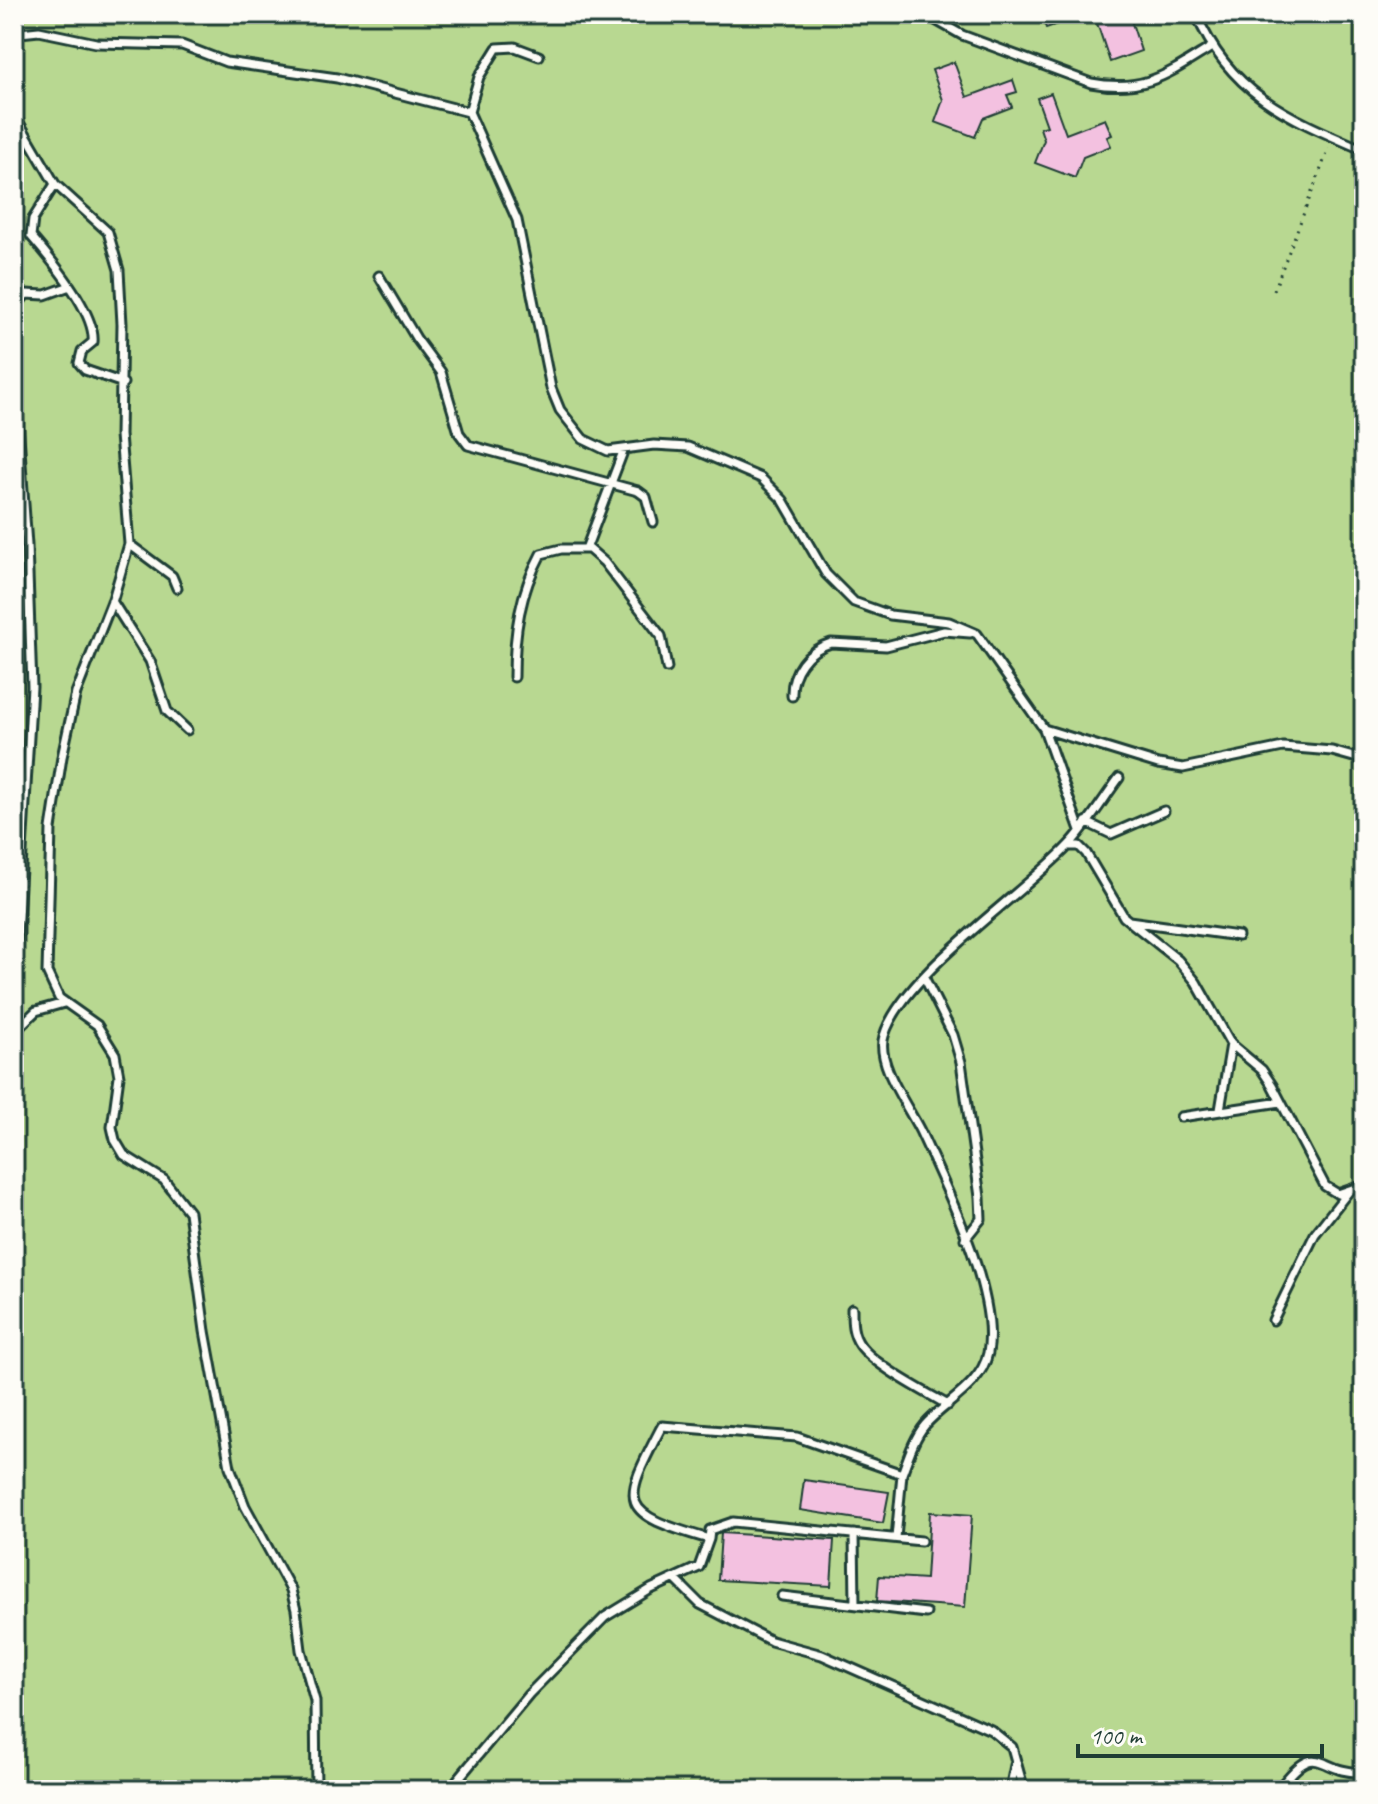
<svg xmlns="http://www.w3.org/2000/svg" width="1378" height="1804" viewBox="0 0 1378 1804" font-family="Caveat,sans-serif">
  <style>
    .green { fill: #b8d891; stroke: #6c8a62; stroke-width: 2 }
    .building { fill: #f3c1e0; stroke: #1f3d34; stroke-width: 2 }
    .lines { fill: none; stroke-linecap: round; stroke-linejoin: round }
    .service-casing { stroke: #1f3d34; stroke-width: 13 }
    .path { stroke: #1f3d34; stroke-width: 3; stroke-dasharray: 2 6; stroke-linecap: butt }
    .service { stroke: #fdfcf7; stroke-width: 7 }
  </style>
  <rect width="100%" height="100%" fill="#fdfcf7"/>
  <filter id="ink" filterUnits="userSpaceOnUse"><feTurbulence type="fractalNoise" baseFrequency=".0125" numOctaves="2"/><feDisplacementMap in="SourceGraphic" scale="16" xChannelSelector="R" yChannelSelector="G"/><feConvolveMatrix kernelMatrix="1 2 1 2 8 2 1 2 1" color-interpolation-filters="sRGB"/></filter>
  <g filter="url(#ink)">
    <path class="green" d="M14 14H1364V1790H14Z"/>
    <path class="building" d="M1041 14H1081V16L1046 28Z
      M1094 14H1129L1141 51 1110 62Z
      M954 62 967 97 1013 80 1017 92 1007 95 1012 107 983 118 975 137 935 122 943 100 932 70Z
      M1051 93 1066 134 1105 119 1112 135 1107 137 1111 146 1083 157 1075 178 1035 163 1044 140 1040 128 1047 126 1037 98Z
      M804 1480 889 1492 883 1523 800 1510Z
      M930 1512 972 1515 965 1607 877 1601 879 1576 926 1579Z
      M721 1533 834 1540 831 1586 718 1580Z"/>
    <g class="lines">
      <defs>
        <path id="service" d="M925 14 962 35 1091 83C1144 93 1168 74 1210 48
          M1196 14C1230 94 1289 118 1364 150
          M14 39 20 33 39 31 96 43 182 45 226 62 337 78 469 112 517 220 551 388 560 410 583 439 608 451 654 445 688 447 761 478 783 500 826 574 854 602 890 615 949 622 977 634 1044 729 1080 830
          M469 112 479 77 497 48 515 47 539 56
          M14 114 55 184 108 232 119 270 122 324 120 435 129 544 113 599 76 693 62 757 51 829 47 972 59 998 97 1025 115 1054 119 1076 112 1127 115 1140 124 1155 164 1180 189 1212 205 1331 230 1467 245 1506 291 1590 296 1610 301 1650 315 1701 316 1790
          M55 184 33 219 31 236C50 258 96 313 93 342L82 351 79 363 85 370 123 383
          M379 276 416 338 441 372 459 433 468 445 638 491 646 497 653 522
          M129 544 172 576 177 588
          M586 549 624 449
          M112 601 150 661 167 711 187 730
          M514 677C514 632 520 593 541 554L561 549H589L604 562 661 636 667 668
          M792 696C791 672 807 650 831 643L886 646 944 631 970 633
          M1044 729 1158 764 1183 768 1283 747 1332 751 1364 760
          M1086 822 1111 834 1164 811
          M1069 846H1079L1086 853 1124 917 1178 960 1196 982 1231 1044 1262 1070 1272 1085 1325 1186 1338 1194 1364 1185
          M1129 921 1238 936
          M924 977 953 1035 961 1062 980 1197 981 1219 965 1239
          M14 984 32 687 27 545 17 409 18 304 26 294 45 295 70 286
          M14 1032 36 1011 64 1003
          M1220 1110 1231 1044
          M1181 1117 1281 1102
          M852 1309C852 1322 852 1334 860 1345 874 1365 925 1392 948 1405
          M1273 1320 1315 1234 1348 1192
          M902 1474C908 1458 914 1438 925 1425 945 1402 981 1386 988 1353 999 1295 947 1189 922 1135 911 1110 875 1064 884 1036 902 975 1022 895 1068 846 1087 826 1102 801 1119 778
          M854 1534 855 1603
          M709 1539 710 1530 733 1522 921 1541
          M675 1579 700 1604 771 1641 822 1655 991 1730 1012 1747 1024 1790
          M782 1596 926 1613
          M1214 1788 1215 1790
          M449 1790 529 1694 605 1617 651 1589 699 1567 709 1539C616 1512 621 1505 662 1426L797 1437 902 1474 896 1538
          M1010 1790 1015 1765
          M1278 1790C1320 1734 1316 1775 1364 1772"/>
      </defs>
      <use href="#service" class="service-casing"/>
      <path class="path" d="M1274 290 1329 148"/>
      <use href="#service" class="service"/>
    </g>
  </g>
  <rect width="1378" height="1804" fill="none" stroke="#fdfcf7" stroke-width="48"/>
  <rect x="24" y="24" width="1330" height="1756" fill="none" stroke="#1f3d34" stroke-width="3" filter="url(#ink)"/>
  <path d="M1078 1744v12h244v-12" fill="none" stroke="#1f3d34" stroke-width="4"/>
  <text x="1090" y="1744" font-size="24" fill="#1f3d34" stroke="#fdfcf7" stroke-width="6" paint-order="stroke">100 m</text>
</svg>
